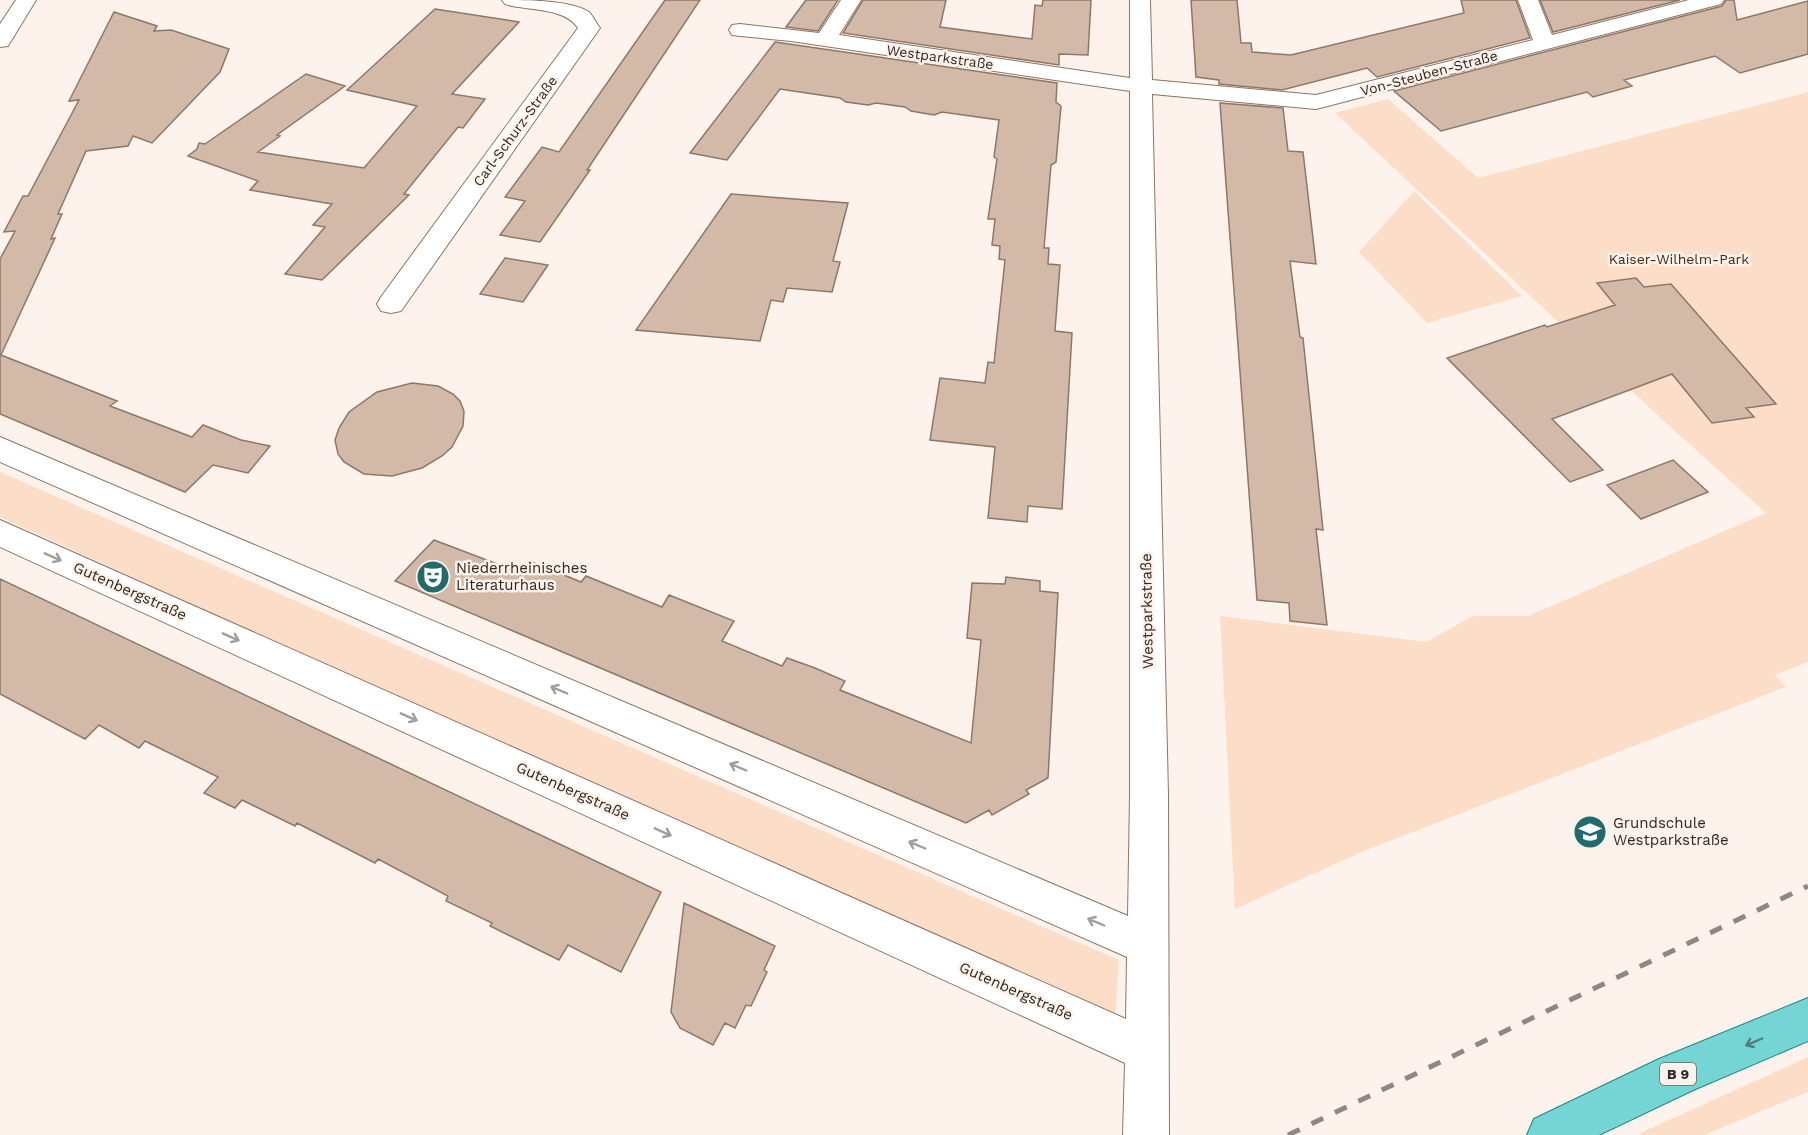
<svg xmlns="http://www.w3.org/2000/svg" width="1808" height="1135" viewBox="0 0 1808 1135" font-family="'Work Sans',sans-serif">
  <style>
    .green { fill: #fcddc7 }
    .building { fill: #d3baa8; stroke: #8e7767; stroke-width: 1.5 }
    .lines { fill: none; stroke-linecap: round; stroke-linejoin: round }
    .minor-casing { stroke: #8c7564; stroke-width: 2 }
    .major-casing { stroke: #218682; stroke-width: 2 }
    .minor { fill: #fff; fill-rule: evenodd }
    .major { fill: #74d5d4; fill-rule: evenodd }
    .rail { stroke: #928780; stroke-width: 5; stroke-dasharray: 13 13; stroke-linecap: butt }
    .oneway { stroke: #a29e9b }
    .oneway2 { stroke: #527e7a }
    .labels { text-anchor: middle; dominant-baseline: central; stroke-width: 5; stroke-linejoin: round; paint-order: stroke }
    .far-street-label { font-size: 14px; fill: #312720; stroke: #fef3ec }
    .far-park-label { font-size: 14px; fill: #4b290e; stroke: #fef3ec }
    .shield { fill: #fef3ec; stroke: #6e645d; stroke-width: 1.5 }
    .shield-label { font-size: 14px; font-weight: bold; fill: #312720 }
    .poi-label { font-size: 15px; fill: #312720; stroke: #fef3ec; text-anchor: start }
    .street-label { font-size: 15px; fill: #312720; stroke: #fef3ec }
  </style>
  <rect width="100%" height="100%" fill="#fef3ec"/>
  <path class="green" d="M1808 92V662L1775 675 1786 687 1364 851 1235 909 1220 616 1426 642 1473 616H1528L1766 513 1667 424 1335 113 1388 99 1478 178Z
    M1414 191 1522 296 1427 323 1359 252Z
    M0 472 1119 960 1115 1022 0 517Z
    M1808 1057V1092L1704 1135H1641L1640 1133Z"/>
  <path class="building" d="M665 0H700L587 170H590L540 242 500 235 525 201 505 197 542 147 559 152Z
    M806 0H838L818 31 786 27Z
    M863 0H946L940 27 1032 39 1035 5 1042 6 1043 0H1091L1088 55 1059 54V65L843 33Z
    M1191 0H1237L1241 43H1251L1252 52 1291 55 1464 13 1461 0H1516L1530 38 1377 77 1367 68 1282 90 1219 84V80L1196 77Z
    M1540 0H1680L1553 32Z
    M1726 0H1734L1737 20 1808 1V54L1740 73 1715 56 1624 80 1632 86 1593 97 1587 92 1441 131 1394 91 1722 6Z
    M435 9 519 22 452 94 485 99 463 128 458 127 404 194 409 195 322 280 285 274 325 227 313 225 332 204 250 190 258 181 188 156 197 149 199 143 205 144 306 74 345 86 277 135 280 136 258 152 364 168 417 106 347 90Z
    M114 12 157 26 154 31 171 30 229 49 220 72 152 143 133 136 128 146 86 151 58 214H62L51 239 55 238 1 355 117 401 110 406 192 437 203 425 241 440 270 446 248 473 213 465 185 492 0 414V259L15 231 4 232 23 196H28L79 100 69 101Z
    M775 42 1057 83 1056 102 1061 106 1056 162 1051 165 1044 248H1049L1048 264 1060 265 1055 331 1072 333 1062 509 1028 506 1027 522 988 518 995 447 930 440 940 378 985 383 988 362 994 363 1005 260 999 259 1000 246 992 245 995 219H988L997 159 994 157 999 120 942 112 934 115 911 111 905 107 876 103 868 105 846 102 840 98 780 89 727 160 690 153Z
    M1220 103 1283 108 1288 151 1303 152 1316 264 1290 261 1300 337 1303 338 1323 530 1316 529 1327 625 1290 621 1289 603 1257 600Z
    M731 194 848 203 833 261 840 262 832 292 787 288 783 302 771 300 760 341 636 330Z
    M505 258 548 265 523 302 480 294Z
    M1636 278 1644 287 1671 284 1776 404 1746 408 1754 417 1712 423 1672 374 1552 419 1603 470 1570 482 1447 358 1545 325 1547 327 1615 305 1597 283Z
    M412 383 438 386 453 394 460 401 464 411 463 426 452 447 442 456 422 468 392 476 364 474 344 462 338 454 335 440 339 428 349 412 377 392Z
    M1673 460 1708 492 1641 519 1607 485Z
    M434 540 521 573 530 561 581 582 586 576 662 607 669 595 734 621 722 641 782 666 787 658 815 668 845 681 840 690 971 743 981 640 967 638 972 583 1005 584 1006 577 1040 581V591L1058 593 1048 778 1026 790 1029 794 992 815 989 810 966 823 395 581Z
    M0 579 661 892 621 972 568 945 559 960 490 926 492 923 446 901 448 896 378 859 375 863 297 823 295 826 242 800 235 808 204 793 218 777 145 741 139 748 99 725 85 739 0 694Z
    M684 903 775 946 764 970 767 972 751 1006 746 1005 735 1028 725 1023 713 1045 680 1028 671 1012Z"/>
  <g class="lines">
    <defs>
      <path id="minor" d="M16 0H36L8 46 0 47V24Z
        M502 0C525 0 570 0 589 12 593 16 596 23 600 28L401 311 391 313 381 311 377 304 381 297 578 28C566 9 533 10 512 6L505 4Z
        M841 0H861L839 35 1130 78V0H1150L1152 80 1316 95 1533 40 1518 0H1538L1552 35 1689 0H1724L1721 4 1316 109 1152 94 1168 795 1169 1135H1123L1125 1063 0 547V520L1126 1019 1127 957 0 462V437L1128 916 1130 795V91L791 41 740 36 732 35 729 30 732 25 740 24 819 33Z"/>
      <path id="major" d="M1808 998V1041L1691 1091 1599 1135H1527L1534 1119 1659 1059Z"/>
    </defs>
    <use href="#minor" class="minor-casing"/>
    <use href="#major" class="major-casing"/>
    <use href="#minor" class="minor"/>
    <use href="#major" class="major"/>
    <path class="rail" d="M1288 1135 1808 886"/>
  </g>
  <defs><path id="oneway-shaft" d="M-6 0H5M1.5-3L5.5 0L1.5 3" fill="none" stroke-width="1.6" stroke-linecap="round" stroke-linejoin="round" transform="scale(1.5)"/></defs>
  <g class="oneway">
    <use href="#oneway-shaft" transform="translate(53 557) rotate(24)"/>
    <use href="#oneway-shaft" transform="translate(231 637) rotate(24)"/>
    <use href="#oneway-shaft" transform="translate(559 690) rotate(-157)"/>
    <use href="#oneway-shaft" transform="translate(409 717) rotate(24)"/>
    <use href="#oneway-shaft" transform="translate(738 767) rotate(-157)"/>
    <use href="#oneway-shaft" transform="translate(663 832) rotate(24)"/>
    <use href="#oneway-shaft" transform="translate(917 845) rotate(-157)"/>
    <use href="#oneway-shaft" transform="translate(1096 922) rotate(-157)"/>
  </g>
  <use class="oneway2" href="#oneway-shaft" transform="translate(1754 1042) rotate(157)"/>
  <defs>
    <symbol id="theatre-disc" viewBox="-11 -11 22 22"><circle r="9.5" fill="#206c6a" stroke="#fef3ec"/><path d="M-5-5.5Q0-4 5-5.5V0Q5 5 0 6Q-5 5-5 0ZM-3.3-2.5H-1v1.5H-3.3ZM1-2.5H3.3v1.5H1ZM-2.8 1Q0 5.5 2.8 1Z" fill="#fff"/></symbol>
    <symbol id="school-disc" viewBox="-11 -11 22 22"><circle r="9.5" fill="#206c6a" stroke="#fef3ec"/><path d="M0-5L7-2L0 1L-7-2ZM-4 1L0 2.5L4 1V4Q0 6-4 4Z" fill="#fff"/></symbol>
  </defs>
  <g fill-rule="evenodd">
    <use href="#theatre-disc" x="414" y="558" width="38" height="38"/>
    <use href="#school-disc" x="1571" y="813" width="38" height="38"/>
  </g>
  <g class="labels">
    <g class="far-street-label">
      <text transform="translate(940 57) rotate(8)">Westparkstraße</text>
      <text transform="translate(1429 73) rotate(-15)">Von-Steuben-Straße</text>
      <text transform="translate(515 131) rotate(-54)">Carl-Schurz-Straße</text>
    </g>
    <g class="far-park-label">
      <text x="1679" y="259">Kaiser-Wilhelm-Park</text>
    </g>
    <rect class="shield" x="1660" y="1063" width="36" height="22" rx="4.5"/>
    <g class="shield-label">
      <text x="1678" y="1074">B 9</text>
    </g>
    <g class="poi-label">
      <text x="456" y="568">Niederrheinisches<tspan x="456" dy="17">Literaturhaus</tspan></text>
      <text x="1613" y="823">Grundschule<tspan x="1613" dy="17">Westparkstraße</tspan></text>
    </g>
    <g class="street-label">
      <text transform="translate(130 591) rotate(24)">Gutenbergstraße</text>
      <text transform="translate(1147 611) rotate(-91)">Westparkstraße</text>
      <text transform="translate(573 791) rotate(24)">Gutenbergstraße</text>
      <text transform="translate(1016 991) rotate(24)">Gutenbergstraße</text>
    </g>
  </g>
</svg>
